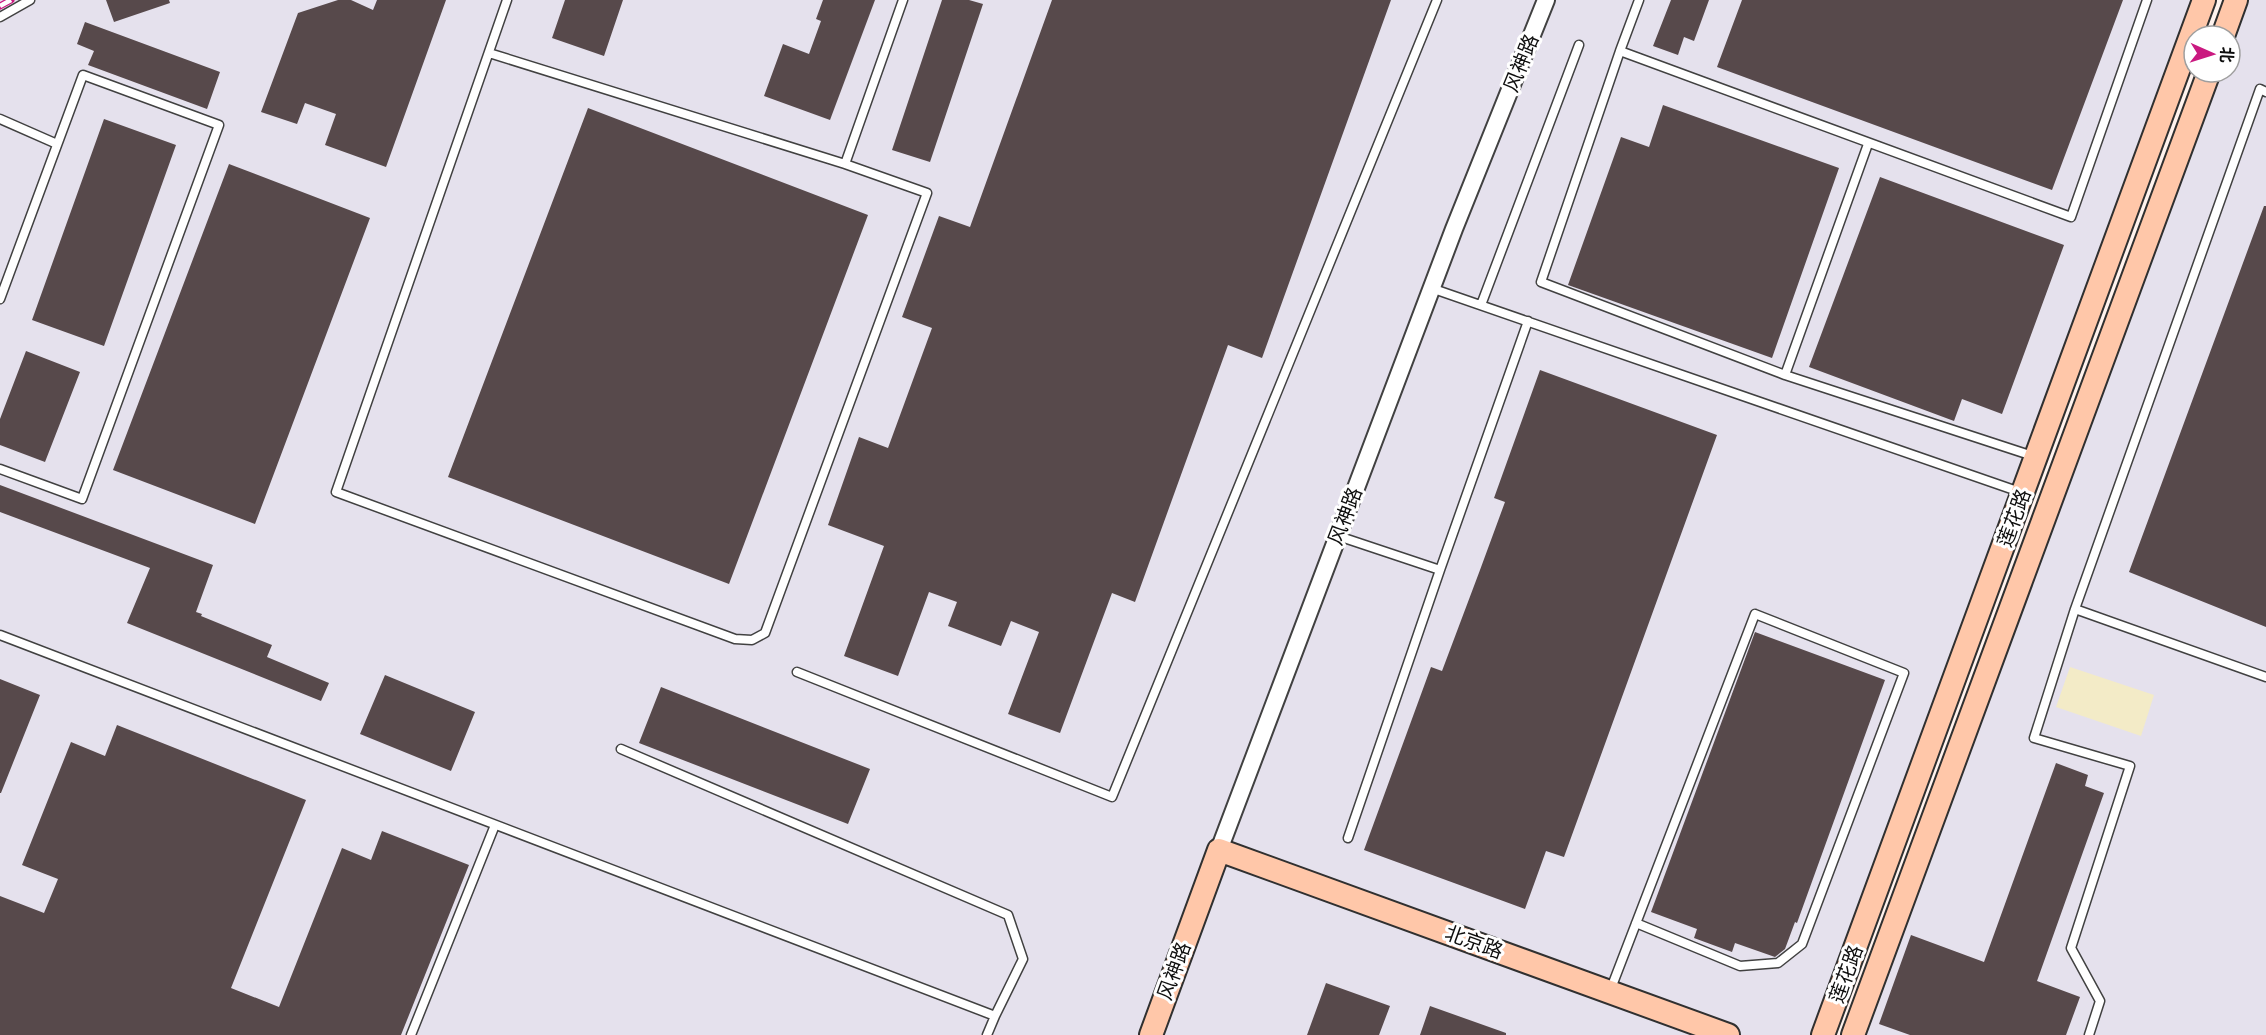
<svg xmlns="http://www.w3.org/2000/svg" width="2266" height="1035" viewBox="0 0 2266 1035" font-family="'Roboto Serif','Noto Sans SC',serif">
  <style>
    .industrial { fill: #e5e1ed }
    .pitch { fill: #f3ebc7 }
    .building { fill: #57494b }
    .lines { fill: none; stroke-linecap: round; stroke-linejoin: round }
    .lane-casing { stroke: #414141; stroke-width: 11 }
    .street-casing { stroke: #414141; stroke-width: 20 }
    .secondary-casing { stroke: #303030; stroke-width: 26 }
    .lane { stroke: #fff; stroke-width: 8 }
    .street { stroke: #fff; stroke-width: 16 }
    .secondary { stroke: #ffc7a9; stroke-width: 22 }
    .rail-casing { stroke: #ca1980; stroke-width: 7 }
    .rail { stroke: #fff; stroke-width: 4.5; stroke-dasharray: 14; stroke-linecap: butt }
    .labels { text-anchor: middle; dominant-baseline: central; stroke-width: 6; stroke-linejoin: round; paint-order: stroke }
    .street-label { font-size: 20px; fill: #0e0e0e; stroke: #fff }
  </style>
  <rect width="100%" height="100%" fill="#fff3ee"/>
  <path class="industrial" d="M0 0H2204L1823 1035H0Z
    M2236 0H2266V1035H1853L2209 72H2230V36Z"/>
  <path class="pitch" d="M2070 667 2154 695 2141 736 2056 707Z"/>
  <path class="building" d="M106 0H169L170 3 114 22Z
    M338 0H351L373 10 377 0H446L386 167 325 145 336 114 305 103 297 124 261 112 298 13Z
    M565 0H623L604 56 552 38Z
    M823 0H875L830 120 764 96 783 44 809 54 821 21 816 19Z
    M942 0H969L983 4 930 162 892 150Z
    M1052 0H1391L1262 358 1228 345 1135 602 1112 593 1060 733 1008 714 1039 632 1011 621 1001 646 948 626 957 602 929 592 898 676 844 656 884 546 828 525 859 437 888 448 932 328 902 317 939 216 970 227Z
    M1671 0H1709L1694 41 1684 37 1678 55 1653 46Z
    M1742 0H2123L2052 190 1717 67Z
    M85 22 220 72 207 109 88 65 94 51 77 44Z
    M1663 105 1839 168 1772 358 1568 285 1621 137 1649 147Z
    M588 108 868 215 729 584 448 477Z
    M104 119 176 145 104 346 32 320Z
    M229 164 370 218 255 524 113 470Z
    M1880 177 2064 245 2002 414 1962 399 1954 421 1809 367Z
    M2264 206H2266V627L2129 572Z
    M26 351 80 372 45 462 0 445V419Z
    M1540 370 1717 435 1564 857 1546 851 1525 909 1364 850 1431 667 1442 671 1480 570 1505 502 1494 498Z
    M0 485 213 565 196 612 202 614 201 616 272 645 267 657 329 683 321 701 127 623 150 568 0 512Z
    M1755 632 1885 680 1797 923 1795 922 1785 949 1775 957 1735 943 1732 952 1694 938 1697 929 1651 912Z
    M385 675 475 712 451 771 360 734Z
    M0 679 40 695 1 793H0Z
    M661 687 870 769 848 824 639 743Z
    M117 725 306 800 231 988 279 1007 342 848 371 860 382 831 469 865 401 1035H0V896L44 913 58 879 22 865 71 742 105 756Z
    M2056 763 2088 775 2085 786 2104 793 2037 981 2080 997 2066 1035H1910L1879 1024 1911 935 1984 962Z
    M1326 983 1390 1006 1379 1035H1307Z
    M1430 1006 1506 1033V1035H1420Z"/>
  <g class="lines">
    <defs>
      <path id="lane" d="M507 0 336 492 735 639 752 640 765 633 927 193 845 164 903 0
        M1639 0 1620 51 2071 217 2147 0
        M0 17 30 0
        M1620 51 1541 282 1785 375
        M489 53 845 164
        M2266 92 2260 89 2075 609 2266 677
        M0 119 57 144
        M1868 144 1785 375 2036 457
        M1431 288 2020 492
        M0 299 83 75 219 125 82 499 0 469
        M1481 305 1579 45
        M1338 536 1440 570 1528 321
        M2075 609 2034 738 2130 766 2071 948 2100 1001 2089 1035
        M0 635 995 1016 987 1035
        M797 672 1112 797 1437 0
        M621 749 1008 915 1023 959 995 1016
        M1348 838 1440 570
        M1610 991 1755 614 1904 673 1802 944 1778 963 1740 966 1636 923
        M411 1035 495 825"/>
      <path id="street" d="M1219 850 1454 229 1546 0"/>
      <path id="secondary" d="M2223 36 2236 0
        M1151 1035 1219 850 1728 1035
        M1823 1035 2204 0
        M1853 1035 2209 72"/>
    </defs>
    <use href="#lane" class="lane-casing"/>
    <use href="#street" class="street-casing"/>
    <use href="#secondary" class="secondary-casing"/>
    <use href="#lane" class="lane"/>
    <use href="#street" class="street"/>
    <use href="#secondary" class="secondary"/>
    <defs>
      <path id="rail" d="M0 6 11 0"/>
    </defs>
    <use href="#rail" class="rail-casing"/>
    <use href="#rail" class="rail"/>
  </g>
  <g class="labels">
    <g class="street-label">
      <text transform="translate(1521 63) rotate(-68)">风神路</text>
      <text transform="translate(1345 516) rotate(-69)">风神路</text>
      <text transform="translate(2014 518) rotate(-70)">莲花路</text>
      <text transform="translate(1474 942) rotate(20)">北京路</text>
      <text transform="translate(1174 971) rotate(-70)">风神路</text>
      <text transform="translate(1846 974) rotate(-70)">莲花路</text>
    </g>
  </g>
  <g transform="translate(2212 54) rotate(93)"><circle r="28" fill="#ffffff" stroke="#9f9f9f" stroke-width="1.5"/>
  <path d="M0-4.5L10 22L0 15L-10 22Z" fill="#ca1980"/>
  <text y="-9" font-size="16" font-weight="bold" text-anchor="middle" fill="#0e0e0e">北</text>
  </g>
</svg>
